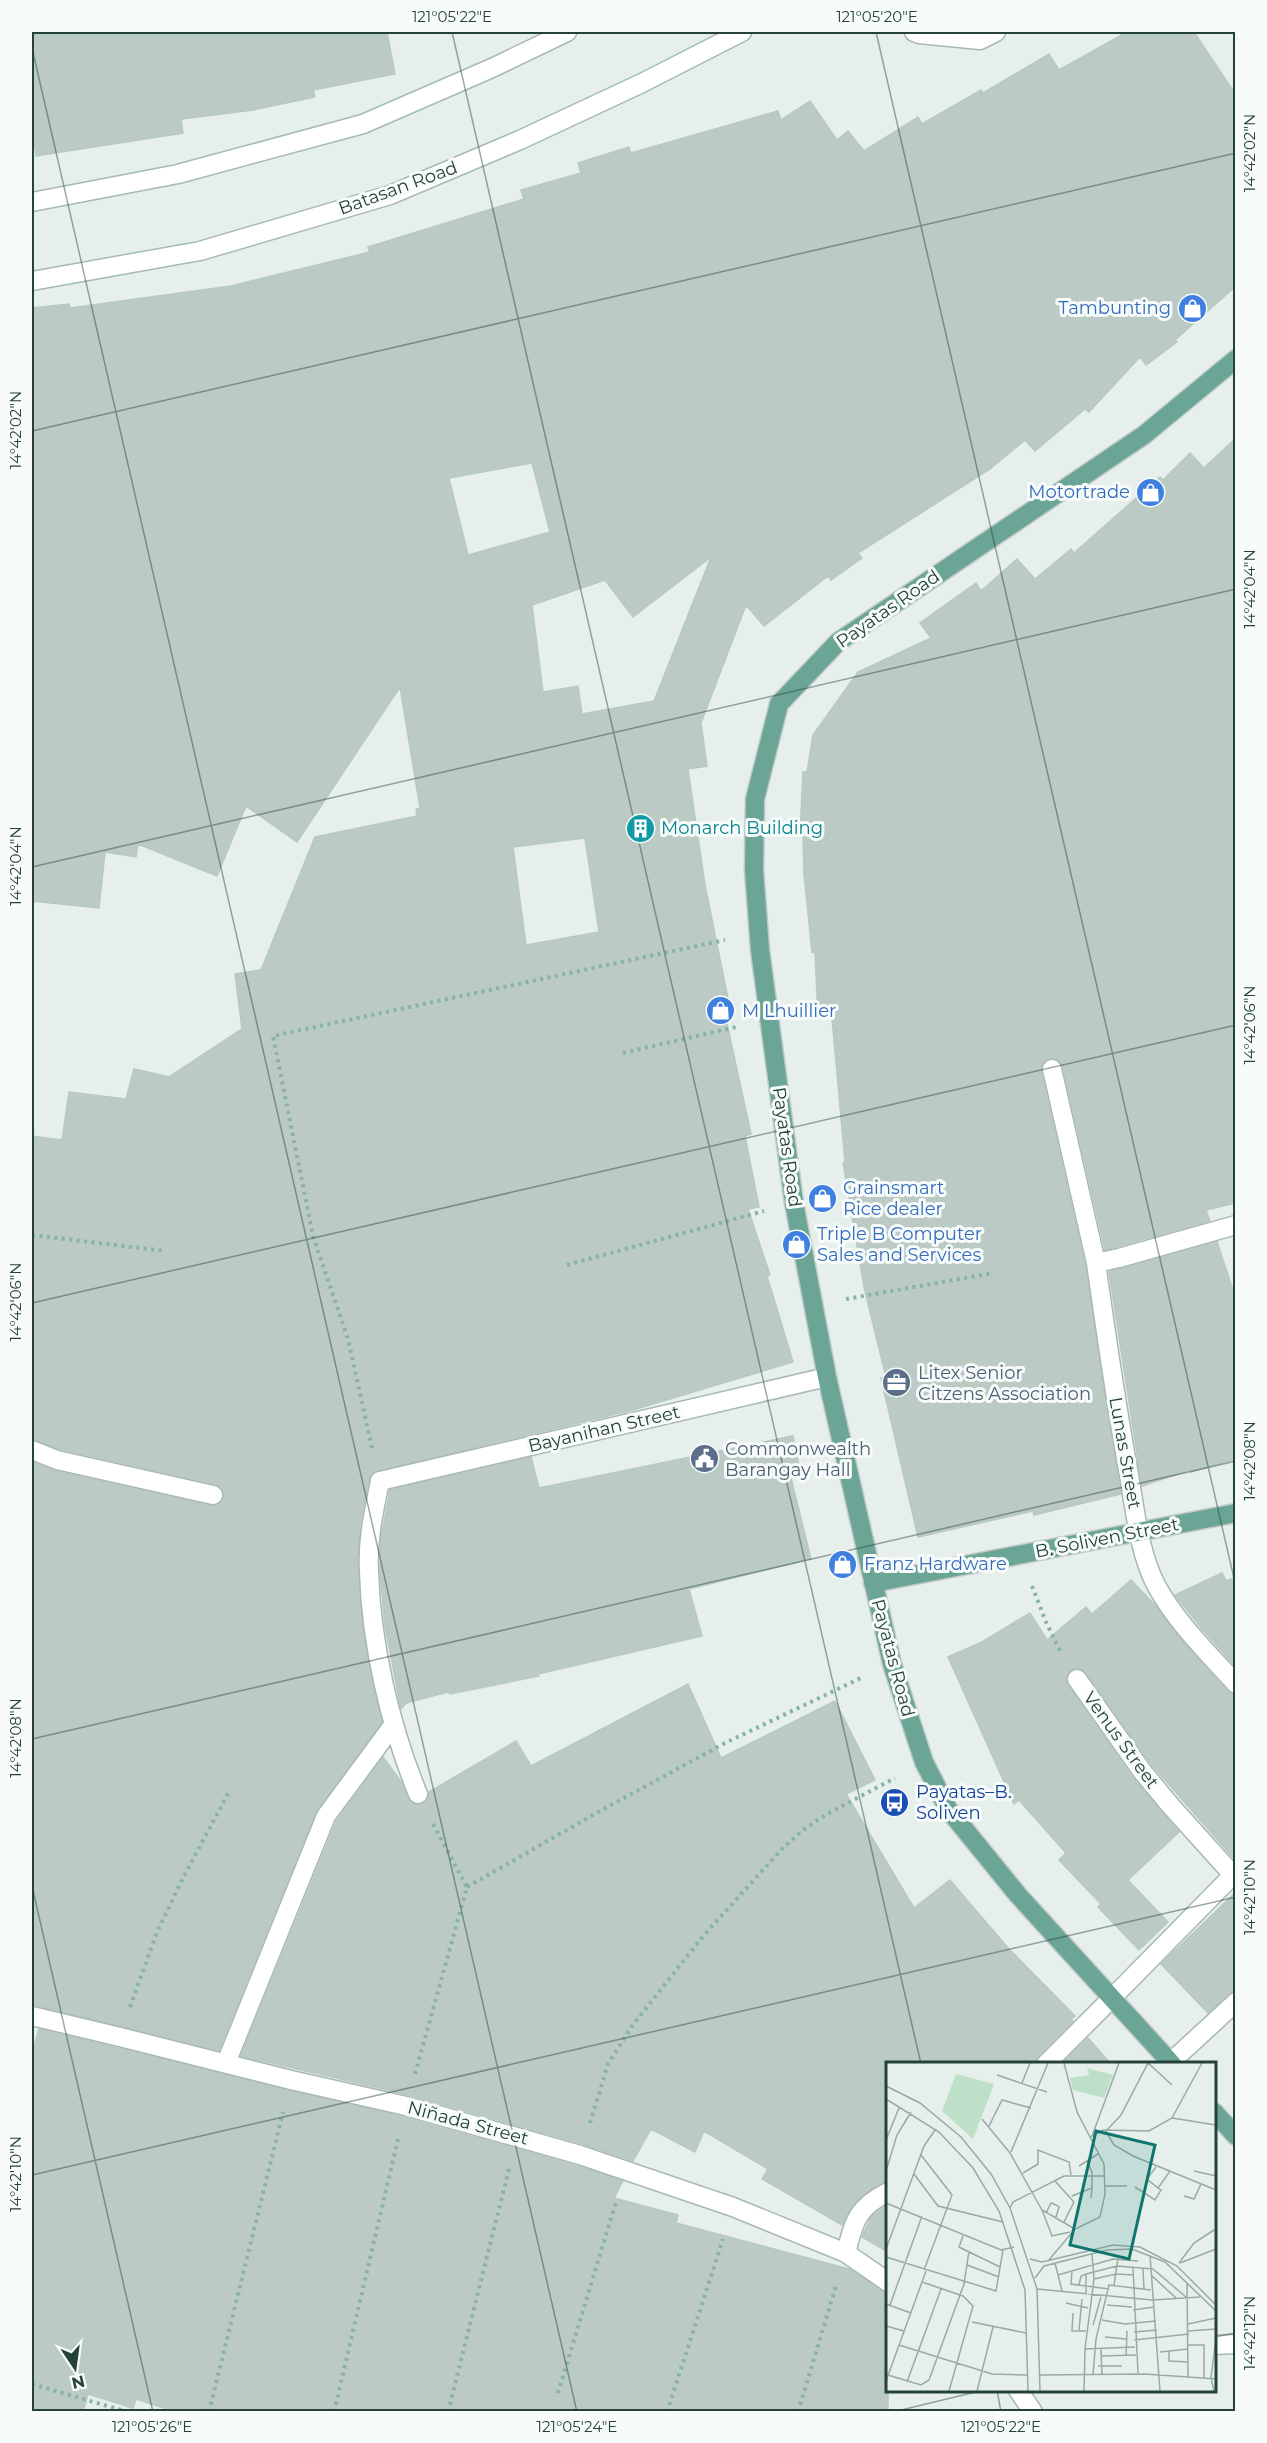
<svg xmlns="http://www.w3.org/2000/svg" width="1267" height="2443" viewBox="0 0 1267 2443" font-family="Montserrat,sans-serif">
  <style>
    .building { fill: #bbcac4; stroke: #b8c9c2; stroke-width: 1.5; fill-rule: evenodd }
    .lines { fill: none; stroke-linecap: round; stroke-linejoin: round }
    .lane-casing { stroke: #a8b8b2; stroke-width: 21 }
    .street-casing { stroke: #a8b8b2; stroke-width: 21 }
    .secondary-casing { stroke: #a4bbb3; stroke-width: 21 }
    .primary-casing { stroke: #c2cac8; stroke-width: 21 }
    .path { stroke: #86b3a5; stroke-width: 4; stroke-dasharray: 3 4.5; stroke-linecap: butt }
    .lane { stroke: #fff; stroke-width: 18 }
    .street { stroke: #fff; stroke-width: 18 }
    .secondary { stroke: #fff; stroke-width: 18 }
    .primary { stroke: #6aa596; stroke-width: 18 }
    .ticks { fill: none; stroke: #24423a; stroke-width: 1.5; stroke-opacity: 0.45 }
    .labels { text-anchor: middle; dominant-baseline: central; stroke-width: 6; stroke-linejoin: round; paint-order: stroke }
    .street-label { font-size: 18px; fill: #24423a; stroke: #f7fbf9 }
    .shop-label { font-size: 18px; fill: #366cbe; stroke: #f7fbf9; text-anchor: start }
    .culture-label { font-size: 18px; fill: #0d838f; stroke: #f7fbf9; text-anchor: start }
    .service-label { font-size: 18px; fill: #4e5e75; stroke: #f7fbf9; text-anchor: start }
    .transit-label { font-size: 18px; fill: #164399; stroke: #f7fbf9; text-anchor: start }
    .inset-road { fill: none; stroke: #98aaa4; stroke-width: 1.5 }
    .view { fill: #0f766e; fill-opacity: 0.15; stroke: #0f766e; stroke-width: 3 }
    .inset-edge { fill: none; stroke: #24423a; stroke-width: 3 }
    .neatline { fill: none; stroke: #24423a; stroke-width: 2 }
    .ticks-label { font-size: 15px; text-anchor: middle; fill: #24423a }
  </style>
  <rect width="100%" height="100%" fill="#e6efeb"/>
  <path class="building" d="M32 32H387L395 74 313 90 315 97 253 110 181 119 183 133 36 156 32 124Z
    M1127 32H1194L1236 95V286L1175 340 1177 342 1146 365 1140 357 1089 412 1085 409 1035 451 1025 440 990 469 858 553 862 558 831 580 828 576 764 626 746 605 701 723 707 766 688 769 705 885 732 1018 726 1019 751 1134 745 1136 759 1207 748 1209 770 1275 767 1276 793 1362 633 1410 373 1472 369 1479 360 1524 358 1571 367 1657 382 1722 316 1812 219 2050 32 2005V1462L55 1471 211 1506 221 1503 224 1497 221 1487 215 1484 60 1449 32 1439V1136L62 1140 69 1092 126 1099 134 1069 169 1077 242 1029 235 974 261 970 315 837 417 816 416 809 420 808 400 687 297 842 246 806 217 876 138 844 136 857 105 852 99 908 32 901V308L69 304 70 308 231 286 370 252 368 247 524 199 521 190 581 173 578 163 629 147 631 153 778 111 781 120 810 101 837 140 848 131 864 151 918 117 922 124 981 90 983 93 1049 54 1059 70ZM532 463 550 532 468 555 449 478ZM711 557 654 701 582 714 578 686 543 692 532 605 605 580 633 617ZM585 838 599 932 526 945 513 847Z
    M1236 438V1203L1206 1210 1210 1221 1105 1250 1063 1067 1055 1058 1044 1061 1041 1071 1085 1265 1121 1494 1034 1515 1033 1511 918 1537 881 1378 886 1377 864 1287 843 1163 845 1162 832 1018H818L815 951 812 952 804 874 803 835 800 834 803 772H807L813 735 858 672 931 638 920 623 976 583 981 591 1017 559 1035 579 1071 549 1074 553 1160 477 1163 480 1190 453 1204 468Z
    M1217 1242 1236 1299V1459L1191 1472 1190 1470 1142 1486 1109 1272Z
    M793 1436 801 1476 791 1478 811 1559 689 1589 702 1636 538 1674 539 1676 450 1694 448 1692 406 1703 401 1709 385 1626 380 1571 381 1538 390 1490 531 1457 539 1488Z
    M1222 1573 1226 1581 1236 1577V1667L1202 1629 1175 1595Z
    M1131 1580 1154 1604 1195 1656 1228 1692 1236 1695V1861L1151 1764 1086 1673 1075 1668 1067 1675 1068 1685 1133 1778 1179 1832 1128 1880 1168 1922 1139 1950 1098 1907 1101 1904 1059 1860 1066 1853 1019 1800 1014 1804 948 1657 982 1642 1030 1613 1047 1640 1086 1607 1092 1614Z
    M688 1684 721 1758 835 1701 875 1780 846 1794 914 1908 950 1880 1008 1948 1075 2016 1071 2019 1073 2021 1038 2056 1035 2064H888V2181L861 2196 849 2211 842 2225 762 2179 768 2169 704 2131 695 2152 651 2129 633 2161 583 2144 409 2095 241 2056 336 1822 383 1757 402 1783 411 1802 421 1805 427 1801 429 1792 516 1741 531 1766Z
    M1236 1892V1991L1228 1994 1208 2013 1161 1964Z
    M39 2029 403 2117 577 2166 623 2181 614 2198 678 2215 676 2223 849 2269 888 2293V2412H176L136 2399 133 2408 88 2394 83 2412H32V2053Z
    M1088 2038 1111 2064H1062Z
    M888 2205V2252L862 2237 871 2217Z"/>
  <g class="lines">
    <defs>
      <path id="lane" d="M914 32 919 34 980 40 996 32
        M380 1481C374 1511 367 1541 369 1571 371 1644 390 1726 418 1794
        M1077 1679 1142 1771 1170 1805 1233 1875
        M1171 2062 1236 2002
        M226 2063 326 1816 394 1724
        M1046 2064 1112 1998
        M846 2253C854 2222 856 2208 888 2192
        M1214 2345 1236 2344"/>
      <path id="street" d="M1052 1069 1096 1263 1119 1258 1236 1225
        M1096 1263C1106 1334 1116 1404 1129 1475 1135 1510 1139 1552 1156 1585 1176 1622 1208 1653 1236 1684
        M32 1450 57 1460 213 1495
        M380 1481 827 1377
        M1112 1998 1236 1872
        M32 2016 120 2037 291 2080 406 2106 580 2155 733 2207 846 2253 888 2282
        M1018 2390 1033 2412"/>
      <path id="secondary" d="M32 202 178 174 363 124 492 68 567 32
        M32 281 200 251 390 195 520 140 642 83 742 32"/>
      <path id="primary" d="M873 1583 1236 1513
        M1172 2064 1018 1895 948 1809 924 1762 892 1664 827 1377 794 1203 760 950 754 870 755 799 779 704 838 642 1144 435 1236 359
        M1214 2112 1236 2136"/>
    </defs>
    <use href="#lane" class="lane-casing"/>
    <use href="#street" class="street-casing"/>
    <use href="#secondary" class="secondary-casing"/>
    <use href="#primary" class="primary-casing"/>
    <path class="path" d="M623 1053 736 1027
      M32 1235 165 1251
      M567 1265 764 1211
      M846 1299 993 1273
      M372 1448 348 1339 313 1236 273 1036 725 940
      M1032 1586 1046 1622 1061 1653
      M467 1887 600 1811 725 1743 861 1678
      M130 2007 157 1932 183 1878 230 1790
      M415 2074 467 1887 433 1824
      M590 2123 608 2064 632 2026 704 1935 782 1849 803 1830 827 1814 895 1778
      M32 2384 128 2412
      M558 2393 616 2202
      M209 2412 283 2112
      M334 2412 398 2139
      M448 2412 509 2169
      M667 2412 723 2239
      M798 2412 836 2286"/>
    <use href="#lane" class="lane"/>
    <use href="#street" class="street"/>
    <use href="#secondary" class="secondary"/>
    <use href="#primary" class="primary"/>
  </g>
  <path class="ticks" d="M452 32 921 2064M876 32 1236 1587M32 48 577 2412M32 431 1236 153M32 867 1236 589M32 1303 1236 1025M32 1739 1236 1461M32 1886 153 2412M32 2175 1236 1897M1214 2337 1236 2333M997 2390 1001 2412M893 2412 984 2390"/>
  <defs>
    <symbol id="shop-disc" viewBox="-11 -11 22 22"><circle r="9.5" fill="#3f7fe0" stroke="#f7fbf9"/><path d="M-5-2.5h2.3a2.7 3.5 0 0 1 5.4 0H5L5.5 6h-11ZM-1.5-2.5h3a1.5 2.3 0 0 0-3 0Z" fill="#fff"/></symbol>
    <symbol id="building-disc" viewBox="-11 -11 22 22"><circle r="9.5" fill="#0f9aa8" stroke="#f7fbf9"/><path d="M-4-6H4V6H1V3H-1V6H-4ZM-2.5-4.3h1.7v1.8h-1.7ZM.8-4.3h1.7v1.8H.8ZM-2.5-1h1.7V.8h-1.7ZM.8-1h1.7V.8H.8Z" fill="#fff"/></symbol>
    <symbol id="office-disc" viewBox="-11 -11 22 22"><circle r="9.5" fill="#5c6f8a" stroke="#f7fbf9"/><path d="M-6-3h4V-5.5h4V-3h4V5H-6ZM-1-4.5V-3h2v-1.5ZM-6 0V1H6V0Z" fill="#fff"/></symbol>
    <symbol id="civic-disc" viewBox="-11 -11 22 22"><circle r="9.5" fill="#5c6f8a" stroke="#f7fbf9"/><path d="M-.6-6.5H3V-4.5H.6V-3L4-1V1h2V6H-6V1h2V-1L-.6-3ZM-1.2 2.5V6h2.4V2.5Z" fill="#fff"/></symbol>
    <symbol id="bus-disc" viewBox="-11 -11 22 22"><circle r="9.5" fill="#1a4fb4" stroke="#f7fbf9"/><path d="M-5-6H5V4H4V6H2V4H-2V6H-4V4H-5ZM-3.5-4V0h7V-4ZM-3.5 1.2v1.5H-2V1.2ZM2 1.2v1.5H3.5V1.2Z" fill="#fff"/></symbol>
  </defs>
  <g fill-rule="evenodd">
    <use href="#shop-disc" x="1176" y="292" width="33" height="33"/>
    <use href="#shop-disc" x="1134" y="476" width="33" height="33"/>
    <use href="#building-disc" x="624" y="812" width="33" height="33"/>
    <use href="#shop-disc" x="704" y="994" width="33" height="33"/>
    <use href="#shop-disc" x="806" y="1182" width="33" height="33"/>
    <use href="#shop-disc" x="780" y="1228" width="33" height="33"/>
    <use href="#office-disc" x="880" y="1366" width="33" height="33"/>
    <use href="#civic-disc" x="688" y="1442" width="33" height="33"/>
    <use href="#shop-disc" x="826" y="1548" width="33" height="33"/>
    <use href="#bus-disc" x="878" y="1786" width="33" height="33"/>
  </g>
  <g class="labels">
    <g class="street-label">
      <text transform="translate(398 188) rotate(-20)">Batasan Road</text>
      <text transform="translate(888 609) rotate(-35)">Payatas Road</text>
      <text transform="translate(787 1147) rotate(82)">Payatas Road</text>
      <text transform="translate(604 1429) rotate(-13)">Bayanihan Street</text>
      <text transform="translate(1125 1453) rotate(80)">Lunas Street</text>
      <text transform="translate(1107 1538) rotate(-11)">B. Soliven Street</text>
      <text transform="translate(893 1658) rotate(75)">Payatas Road</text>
      <text transform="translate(1121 1740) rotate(54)">Venus Street</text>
      <text transform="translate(468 2123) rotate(15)">Niñada Street</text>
    </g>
    <g class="shop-label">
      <text x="1171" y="308" text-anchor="end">Tambunting</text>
      <text x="1130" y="492" text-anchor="end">Motortrade</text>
      <text x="742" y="1011">M Lhuillier</text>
      <text x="843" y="1188">Grainsmart<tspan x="843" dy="21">Rice dealer</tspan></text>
      <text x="817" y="1234">Triple B Computer<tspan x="817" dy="21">Sales and Services</tspan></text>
      <text x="864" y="1564">Franz Hardware</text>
    </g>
    <g class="culture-label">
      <text x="661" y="828">Monarch Building</text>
    </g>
    <g class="service-label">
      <text x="918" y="1373">Litex Senior<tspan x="918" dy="21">Citzens Association</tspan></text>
      <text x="725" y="1449">Commonwealth<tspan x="725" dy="21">Barangay Hall</tspan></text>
    </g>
    <g class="transit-label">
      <text x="916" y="1792">Payatas–B.<tspan x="916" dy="21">Soliven</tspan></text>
    </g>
  </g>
  <g transform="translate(886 2062)">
    <rect width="330" height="330" fill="#e6efeb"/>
    <path d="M201 6 227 13 218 36 187 28 184 16 203 13ZM70 12 108 22 87 77 56 49Z" fill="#bfe0c8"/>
    <path class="inset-road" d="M111 13 161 30M136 21 144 1M0 24 34 41 75 75 105 112 124 146 151 227 154 329M0 37 53 70 87 106 113 149 139 228 142 329M286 56 330 63M96 57 124 91 156 148 189 167M103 64 116 38 145 46M219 68 228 83 247 94 330 128M221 68 235 53 262 1 286 23M206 74 233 1M204 75 217 68 263 69 286 56 316 1M0 78 13 46M125 90 162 1M35 93 66 133 38 208M201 99 206 110V126M193 104 212 92M270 105 261 117 272 126M0 109 11 73 25 50M308 109 330 114M137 111 152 102V88L183 100 185 113M28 112 52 144 117 160M169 119 188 140 178 160M219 124H241M249 125 269 138 275 128 272 126 284 109M186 134 206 126 205 136M298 134 308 137 315 122M0 141 115 188 128 185M124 146 127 140 178 114H219M156 148 166 174 184 170M160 151 165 141 170 143 173 145 170 155M77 174 73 185 114 205M0 187 38 84 49 68M264 193 274 329M0 195 110 229 117 188M144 197 156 200 227 183 254 185 291 204 330 243M162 199 189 167 214 155 219 132 218 102 191 50 178 1M169 201 176 229M293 201 308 181 328 168M294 201 330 187M81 203 113 215M247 205 252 311M257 206 258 228M186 209 185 222 223 227M200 212 231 204 267 207 300 235M172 213 227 197 252 199M265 213 290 236M149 216 158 204 221 188 246 187 279 200 330 249M208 217 230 212 247 213M36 220 77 234 87 244 63 329M301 221 302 315M193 223 195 214 200 212V233M228 224 232 196M151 227 266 238 314 235M180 241 202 246M0 242 25 251M4 243 36 154M221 243 246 245M247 248 268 245M187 251 186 269H200M216 258 239 262 270 259M86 260 140 271M302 262 330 256M207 263 215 235M0 264 18 269M193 268 196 237M302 269 330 267M248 270 271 268M219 275 240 277M248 278 303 272M13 283 106 312 141 313M302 283H318V316M199 287 249 285M215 287 216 312M283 289V299L302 300M274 290 302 287M215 294 250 293M240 294 241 269M212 304H236M2 313 35 323 43 318 78 222 83 189M154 313 259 312 330 317M207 313 210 277 223 223 265 228M0 319 40 209M21 320 55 227M91 329 107 265M198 329 199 287 208 217 206 192M328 329 325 316 330 276"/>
    <path class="view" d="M210 69 269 83 243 197 184 183Z"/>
    <rect width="330" height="330" class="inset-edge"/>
  </g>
  <rect width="1267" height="2443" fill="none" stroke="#f7fbf9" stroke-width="66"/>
  <g transform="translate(75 2368) rotate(167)" stroke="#f7fbf9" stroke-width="4.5" paint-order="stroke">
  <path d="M0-4.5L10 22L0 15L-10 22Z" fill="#24423a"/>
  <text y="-9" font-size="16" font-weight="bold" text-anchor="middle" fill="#24423a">N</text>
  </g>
  <rect x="33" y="33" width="1201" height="2377" class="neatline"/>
  <g class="ticks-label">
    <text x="452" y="22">121°05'22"E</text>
    <text x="877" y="22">121°05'20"E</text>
    <text transform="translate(1250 153) rotate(-90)" y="5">14°42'02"N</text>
    <text transform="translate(16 430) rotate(-90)" y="5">14°42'02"N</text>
    <text transform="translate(1250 589) rotate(-90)" y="5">14°42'04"N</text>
    <text transform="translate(16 866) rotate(-90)" y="5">14°42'04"N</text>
    <text transform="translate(1250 1025) rotate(-90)" y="5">14°42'06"N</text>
    <text transform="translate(16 1302) rotate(-90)" y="5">14°42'06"N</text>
    <text transform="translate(1250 1461) rotate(-90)" y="5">14°42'08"N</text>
    <text transform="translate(16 1738) rotate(-90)" y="5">14°42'08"N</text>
    <text transform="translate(1250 1897) rotate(-90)" y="5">14°42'10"N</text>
    <text transform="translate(16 2174) rotate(-90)" y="5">14°42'10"N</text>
    <text transform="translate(1250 2333) rotate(-90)" y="5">14°42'12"N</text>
    <text x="152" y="2432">121°05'26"E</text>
    <text x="577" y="2432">121°05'24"E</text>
    <text x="1001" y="2432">121°05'22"E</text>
  </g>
</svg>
